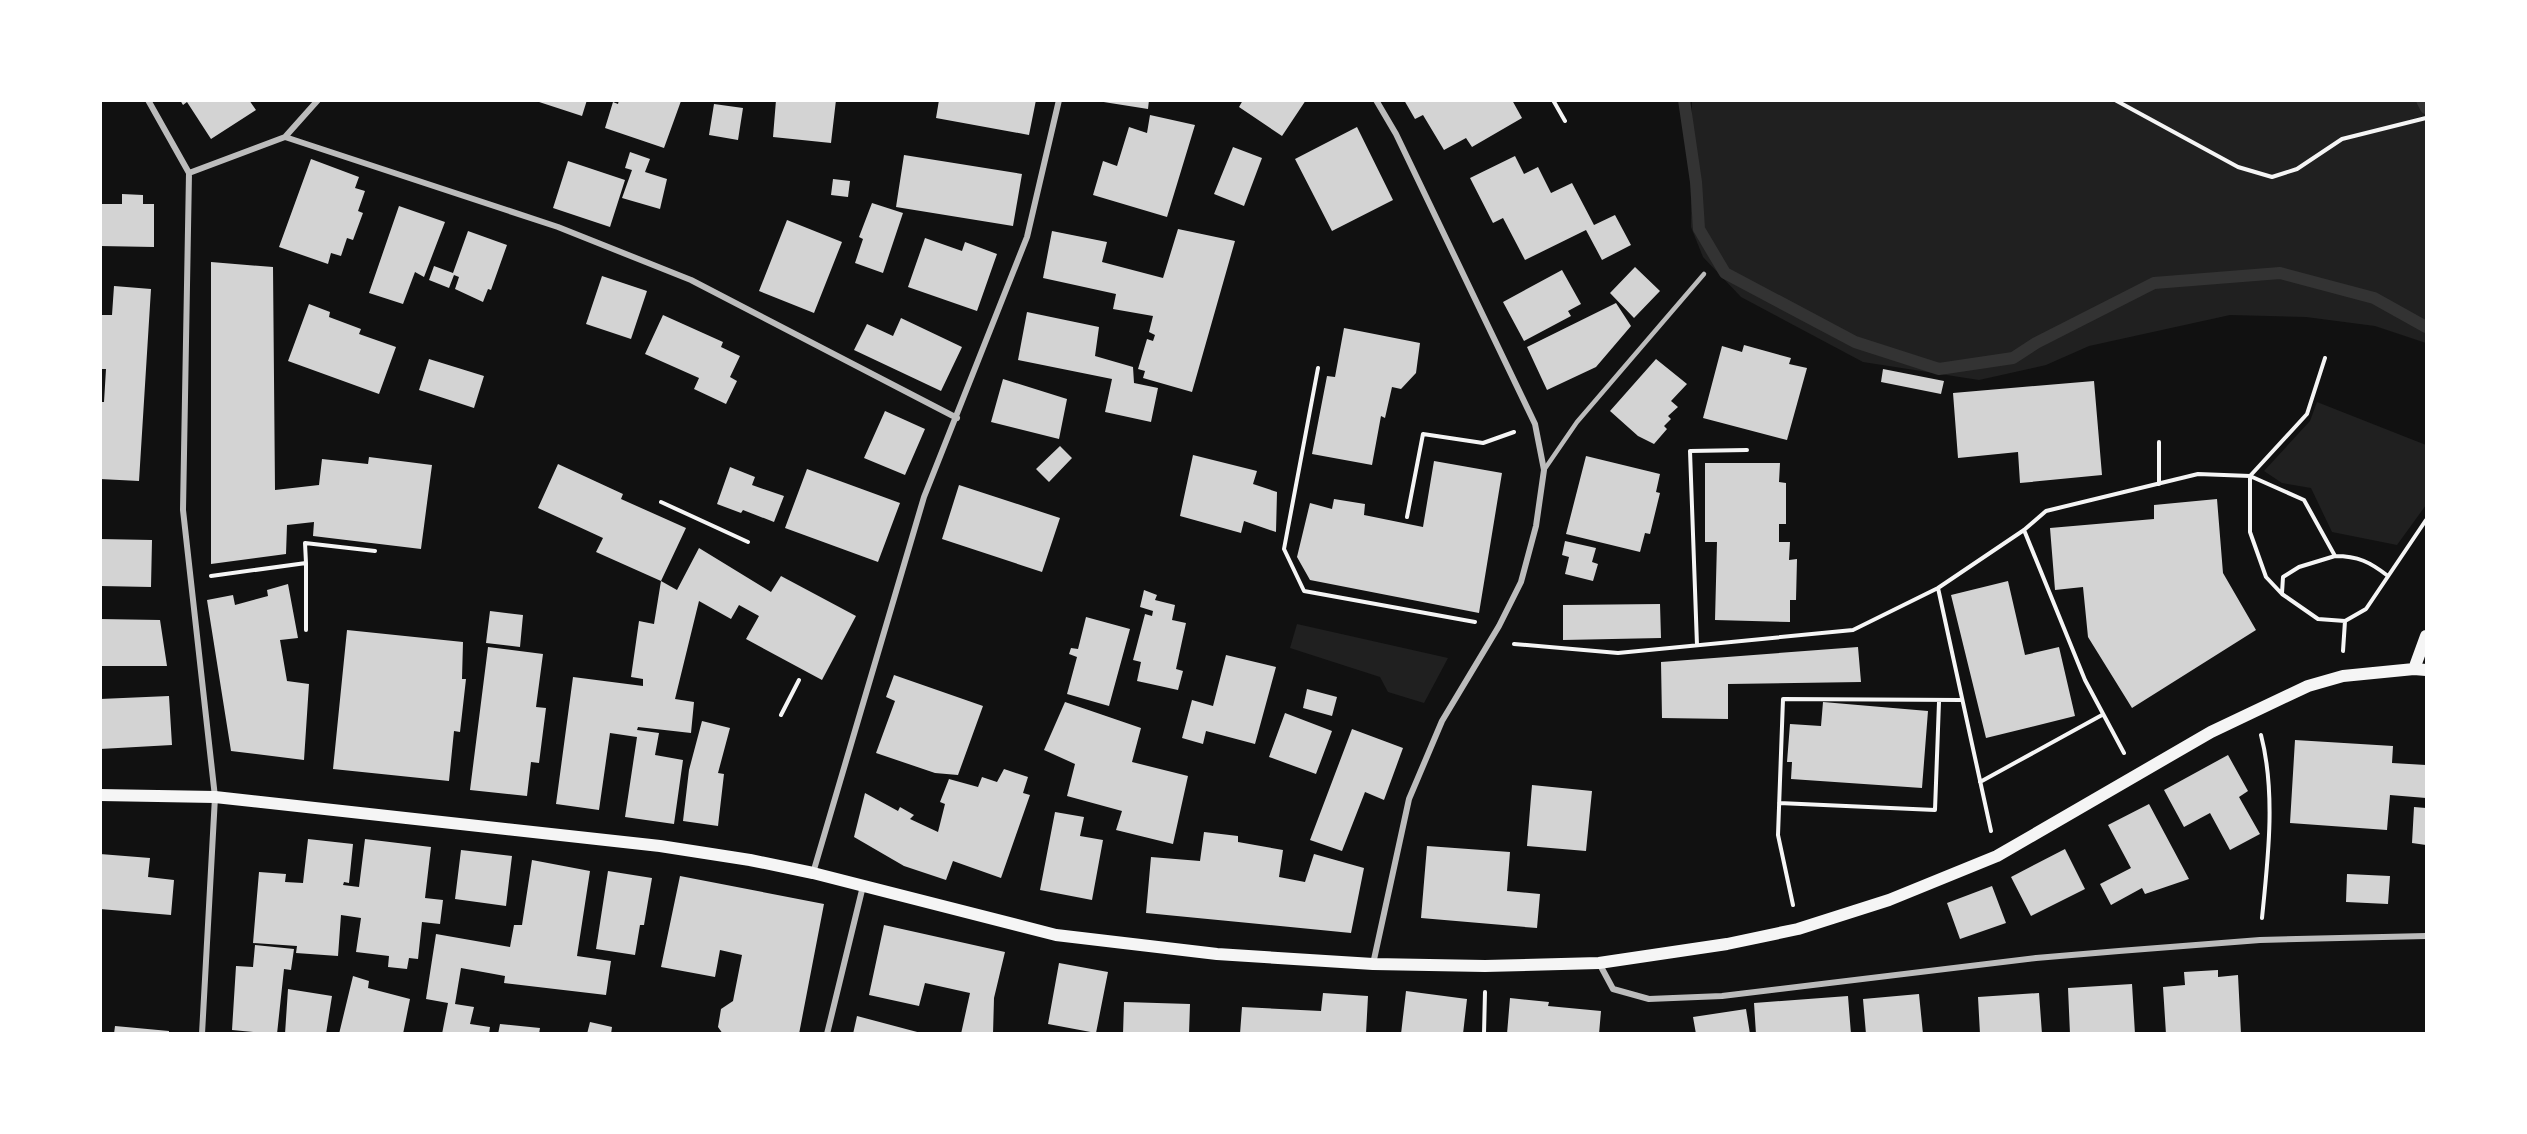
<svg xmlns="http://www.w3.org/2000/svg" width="2527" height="1134" viewBox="0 0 2527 1134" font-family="'Roboto Serif',serif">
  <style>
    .green { fill: #202020 }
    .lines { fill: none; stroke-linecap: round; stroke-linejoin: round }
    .stream { stroke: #333; stroke-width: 12 }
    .building { fill: #d3d3d3 }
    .path { stroke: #f5f5f5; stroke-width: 4 }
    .service { stroke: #bcbcbc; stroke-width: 4.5 }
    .minor { stroke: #bcbcbc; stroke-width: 6 }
    .secondary { stroke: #f5f5f5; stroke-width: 12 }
  </style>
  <rect width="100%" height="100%" fill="#111"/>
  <path class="green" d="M1692 101H2426V343L2375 326 2306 317 2230 315 2089 346 2046 365 1979 380 1863 362 1741 297 1703 257 1691 227Z
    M2317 402 2426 445V505L2397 545 2332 532 2311 488 2282 483 2264 471 2310 421Z
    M1297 624 1448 658 1424 703 1388 692 1380 677 1290 648Z"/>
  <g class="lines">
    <path class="stream" d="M1684 100 1696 182 1699 229 1725 273 1855 342 1939 369 2013 358 2036 343 2154 283 2280 273 2374 298 2426 327
      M2422 100 2426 108"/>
  </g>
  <path class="building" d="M180 100H249L256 110 211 139 187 102 183 105Z
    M533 100H587L582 116Z
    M619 100 681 101 664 148 605 128 613 102 618 104Z
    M776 100H836L831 143 773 137Z
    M939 100H1036L1029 135 936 118Z
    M1091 100H1149L1148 109Z
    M1243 100H1306L1282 136 1239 107Z
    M1404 100H1512L1522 118 1472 147 1466 138 1444 150 1423 115 1415 119Z
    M714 104 743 108 738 140 709 135Z
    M1150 115 1195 125 1167 217 1093 195 1103 161 1117 166 1129 127 1147 133Z
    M1357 127 1393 200 1332 231 1295 159Z
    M1233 147 1262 158 1244 206 1214 194Z
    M630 152 650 159 645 172 667 179 660 209 622 198 632 170 625 168Z
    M904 155 1022 174 1013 226 896 207Z
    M1515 156 1524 174 1538 167 1551 193 1572 183 1594 225 1615 215 1631 245 1602 260 1586 230 1525 260 1503 218 1493 223 1470 178Z
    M311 159 359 177 355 188 365 191 358 211 363 213 353 240 347 238 341 256 331 253 328 264 279 247Z
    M568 161 625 180 610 227 553 208Z
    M833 179 850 181 848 197 831 195Z
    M122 194 143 195V204H154V247L100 246V204H122Z
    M872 203 903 213 883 273 855 263 863 239 859 237Z
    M399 206 445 222 424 277 415 272 403 304 369 293Z
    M787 220 842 242 814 313 759 291Z
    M1178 229 1235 241 1192 392 1143 378 1145 371 1138 369 1147 339 1153 341 1155 335 1149 332 1153 316 1113 309 1116 294 1043 278 1052 231 1107 242 1102 262 1163 278Z
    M468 231 507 245 491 290 488 289 483 302 455 289 459 277 454 275 449 288 429 280 434 266 453 273Z
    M925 238 962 251 965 242 997 254 977 311 908 287Z
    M211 262 273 267 275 490 319 485 322 459 368 464 369 457 432 465 421 549 313 536 314 522 287 525 286 554 211 564Z
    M1635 267 1660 291 1634 318 1610 293Z
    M1562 270 1581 304 1568 311 1571 316 1524 341 1503 302Z
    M602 276 647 291 631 339 586 324Z
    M114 286 151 289 139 481 100 479V402H104L106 369H100V315H112Z
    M1616 303 1631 326 1596 367 1547 390 1527 347Z
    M309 304 330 312 329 317 361 329 359 334 396 347 379 394 288 361Z
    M1027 312 1099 327 1095 356 1133 367 1134 383 1158 388 1151 422 1105 412 1112 379 1018 360Z
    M663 315 723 342 721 347 740 356 730 377 737 381 726 404 694 389 699 378 645 354Z
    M901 318 962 347 941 391 854 350 867 324 893 336Z
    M1344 328 1420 343 1416 373 1401 389 1392 387 1385 418 1381 416 1372 465 1312 454 1327 376 1335 377Z
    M1744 345 1791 358 1789 364 1807 368 1787 440 1703 418 1722 346 1742 352Z
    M429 359 484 376 474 408 419 390Z
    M1656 359 1687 384 1671 401 1678 407 1668 416 1671 419 1664 426 1667 429 1654 444 1638 436 1610 411Z
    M1883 369 1944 381 1941 394 1881 382Z
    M1003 379 1067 399 1059 439 991 422Z
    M2094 381 2102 475 2020 483 2018 452 1958 458 1953 393Z
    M885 411 925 429 905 475 864 458Z
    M1060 446 1072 458 1049 482 1036 469Z
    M1193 455 1257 471 1253 484 1277 492 1276 532 1244 521 1241 533 1180 516Z
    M1586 456 1660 474 1656 492 1660 493 1650 534 1645 533 1640 552 1566 534Z
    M1434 461 1502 473 1479 613 1310 580 1297 557 1310 503 1332 509 1334 499 1365 504 1364 515 1423 527Z
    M1705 463H1780L1779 482 1786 483V524H1779V542H1790L1789 560 1797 559 1796 600H1790V622L1715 620 1717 542H1705Z
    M558 464 623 494 621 499 686 528 661 581 596 552 603 538 538 508Z
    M730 467 755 477 752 485 784 496 774 522 743 510 741 513 717 504Z
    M807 469 900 503 878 562 785 528Z
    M959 485 1060 518 1042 572 942 539Z
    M2217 499 2223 573 2256 630 2132 708 2088 637 2083 587 2055 590 2050 528 2154 519V505Z
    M100 539 152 540 151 587 100 586Z
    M1565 541 1596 548 1592 562 1598 564 1593 581 1565 574 1569 557 1562 555Z
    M699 548 771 592 781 576 856 616 822 680 746 639 759 616 739 605 731 619 699 601 675 699 694 702 691 733 638 727 637 730 659 733 655 755 683 760 674 824 625 817 637 737 610 733 599 810 556 804 573 677 643 686V679L631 677 639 621 654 624 661 581 677 590Z
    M2008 581 2025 655 2059 647 2075 716 1986 738 1951 595Z
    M288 584 298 638 280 640 287 681 309 684 304 760 231 751 207 600 233 595 235 605 268 596 267 590Z
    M1144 590 1157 595 1155 600 1175 605 1172 620 1186 623 1176 669 1183 671 1178 690 1137 681 1141 662 1133 660 1145 614 1152 616 1153 611 1140 607Z
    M1660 604 1661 638 1563 640V605Z
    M490 611 523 615 520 647 486 643Z
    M1086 617 1130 629 1109 706 1067 694 1077 657 1069 654 1071 648 1078 649Z
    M100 619 160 620 167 666H100Z
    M347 630 463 642 462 679H466L460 732 454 731 449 781 333 769Z
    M488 647 543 654 536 707 546 708 539 763 531 762 527 796 470 790Z
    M1858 647 1861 682 1728 684V719L1662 718 1661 662Z
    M1226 655 1276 667 1255 744 1206 731 1203 744 1182 738 1192 700 1213 706Z
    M894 675 983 706 958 775 935 773 876 753 895 701 886 697Z
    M1307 689 1337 697 1332 716 1303 708Z
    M169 696 172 745 100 749V699Z
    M1065 702 1141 728 1132 762 1188 776 1173 844 1116 830 1122 811 1067 796 1075 764 1044 750Z
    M1823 702 1928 711 1922 788 1791 779 1792 762H1787L1790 724 1821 726Z
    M1285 713 1332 731 1316 774 1269 757Z
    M702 721 730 728 718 773 724 774 718 826 683 821 689 770Z
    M1352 729 1403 748 1384 800 1365 792 1342 851 1310 840Z
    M2295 740 2393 746 2392 763 2426 765V798L2390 795 2387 830 2290 823Z
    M2228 755 2248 791 2239 797 2260 834 2230 850 2210 813 2184 827 2164 790Z
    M1004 769 1028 777 1023 793 1030 795 1001 878 953 861 946 880 904 866 854 837 865 793 898 811 900 807 914 815 910 819 938 832 945 804 940 802 949 779 978 787 982 777 997 782Z
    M1532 785 1592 791 1586 851 1527 846Z
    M2149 804 2189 879 2145 894 2142 888 2111 905 2100 884 2131 868 2108 825Z
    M2414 807 2426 808V845L2412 843Z
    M1055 812 1084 817 1080 836 1103 840 1092 900 1040 890Z
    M1204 832 1238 836V842L1283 850 1279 877 1305 882 1314 854 1364 868 1351 933 1146 913 1151 857 1200 861Z
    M308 839 353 844 349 883 344 882 343 885 359 887 365 839 431 847 425 898 443 900 440 924 422 922 418 959 409 958 407 969 388 967 389 956 356 952 361 918 341 915 338 956 296 953 297 946 253 943 259 872 286 874 285 882 303 883Z
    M1427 846 1510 852 1507 891 1540 894 1537 928 1421 918Z
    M2065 849 2085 889 2031 916 2011 877Z
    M461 850 512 856 506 906 455 899Z
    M100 854 150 858 148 877 174 880 171 915 100 909Z
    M532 860 590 871 577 956 611 961 606 995 504 983 505 976 461 968 455 1004 474 1007 470 1024 490 1027 489 1034H442L448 1003 426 999 436 934 510 947 514 925H522Z
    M608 871 652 878 644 925H640L635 955 596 949Z
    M2347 874 2390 876 2388 904 2346 902Z
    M680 876 824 904 799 1034H723L718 1027 721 1009 733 1001 742 955 720 950 715 977 661 967Z
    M1992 886 2006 923 1960 939 1947 903Z
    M884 925 1005 952 994 998 993 1034H961L970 993 925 983 919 1006 869 995Z
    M255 945 294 949 291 970 284 969 277 1034 232 1030 236 966 253 967Z
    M1059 963 1108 972 1096 1033 1048 1024Z
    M2218 970V977L2238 975 2241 1034H2166L2163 987 2185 985 2184 972Z
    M353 976 369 981 368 988 410 999 403 1034H339Z
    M2132 984 2135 1034H2070L2068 988Z
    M288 989 332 996 326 1034H285Z
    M1406 991 1467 999 1463 1034H1401Z
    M1323 993 1368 996 1366 1034H1240L1242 1007 1321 1011Z
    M2039 993 2042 1034H1980L1978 997Z
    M1919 994 1923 1034H1866L1863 999Z
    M1848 996 1851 1034H1756L1754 1003Z
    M1510 998 1549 1002 1548 1006 1601 1011 1599 1034H1507Z
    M1124 1002 1190 1004 1189 1034H1123Z
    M1746 1009 1750 1034H1696L1693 1017Z
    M857 1016 921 1033V1034H853Z
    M590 1022 612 1027 611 1034H587Z
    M500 1024 540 1028 539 1034H498Z
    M115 1026 169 1031V1034H114Z"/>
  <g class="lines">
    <path class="path" d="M1553 100 1565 121
      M2115 100 2238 167 2272 177 2297 169 2342 139 2426 118
      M1318 368 1284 549 1304 591 1475 622
      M2159 484V442
      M661 502 748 542
      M1407 517 1423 434 1483 443 1514 432
      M2024 530 2085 680 2124 753
      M306 563 305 543 375 551
      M211 576 306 563V630
      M1938 588 1991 831
      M2282 593 2283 577 2299 567 2335 556
      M2345 621 2318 619 2282 594 2266 577 2250 532V476L2304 500 2335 556C2358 556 2370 562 2388 576
      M1514 644 1618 653 1853 630 1938 588 2024 530 2046 511 2198 474 2250 476 2307 414 2325 358
      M1697 645 1690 451 1747 450
      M2343 651 2345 621 2366 609 2426 520
      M781 715 799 680
      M2261 735C2276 793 2268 859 2262 918
      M1980 782 2102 715
      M1779 803 1935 810 1939 702
      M1793 905 1778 835 1783 699 1961 700
      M1484 1034 1485 992"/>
    <path class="service" d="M1544 470 1577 422 1704 274"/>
    <path class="minor" d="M148 100 189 173 183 510 215 797 202 1034
      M285 137 558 227 691 280 957 418
      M189 173 285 137 318 100
      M813 873 924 497 1027 237 1059 100
      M1599 963 1613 989 1649 999 1722 996 2036 958 2119 951 2260 940 2426 936
      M1373 964 1409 799 1442 721 1499 626 1521 582 1536 526 1544 470 1535 424 1396 134 1376 100
      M827 1034 863 886"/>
    <path class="secondary" d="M2414 669 2426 636
      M100 795 215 797 660 846 750 860 813 873 1056 935 1217 954 1373 964 1485 966 1599 963 1727 944 1798 929 1889 900 1997 856 2211 732 2308 686 2343 676 2414 669 2426 670"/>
  </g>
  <rect width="2527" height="1134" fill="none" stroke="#ffffff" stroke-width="204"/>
</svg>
